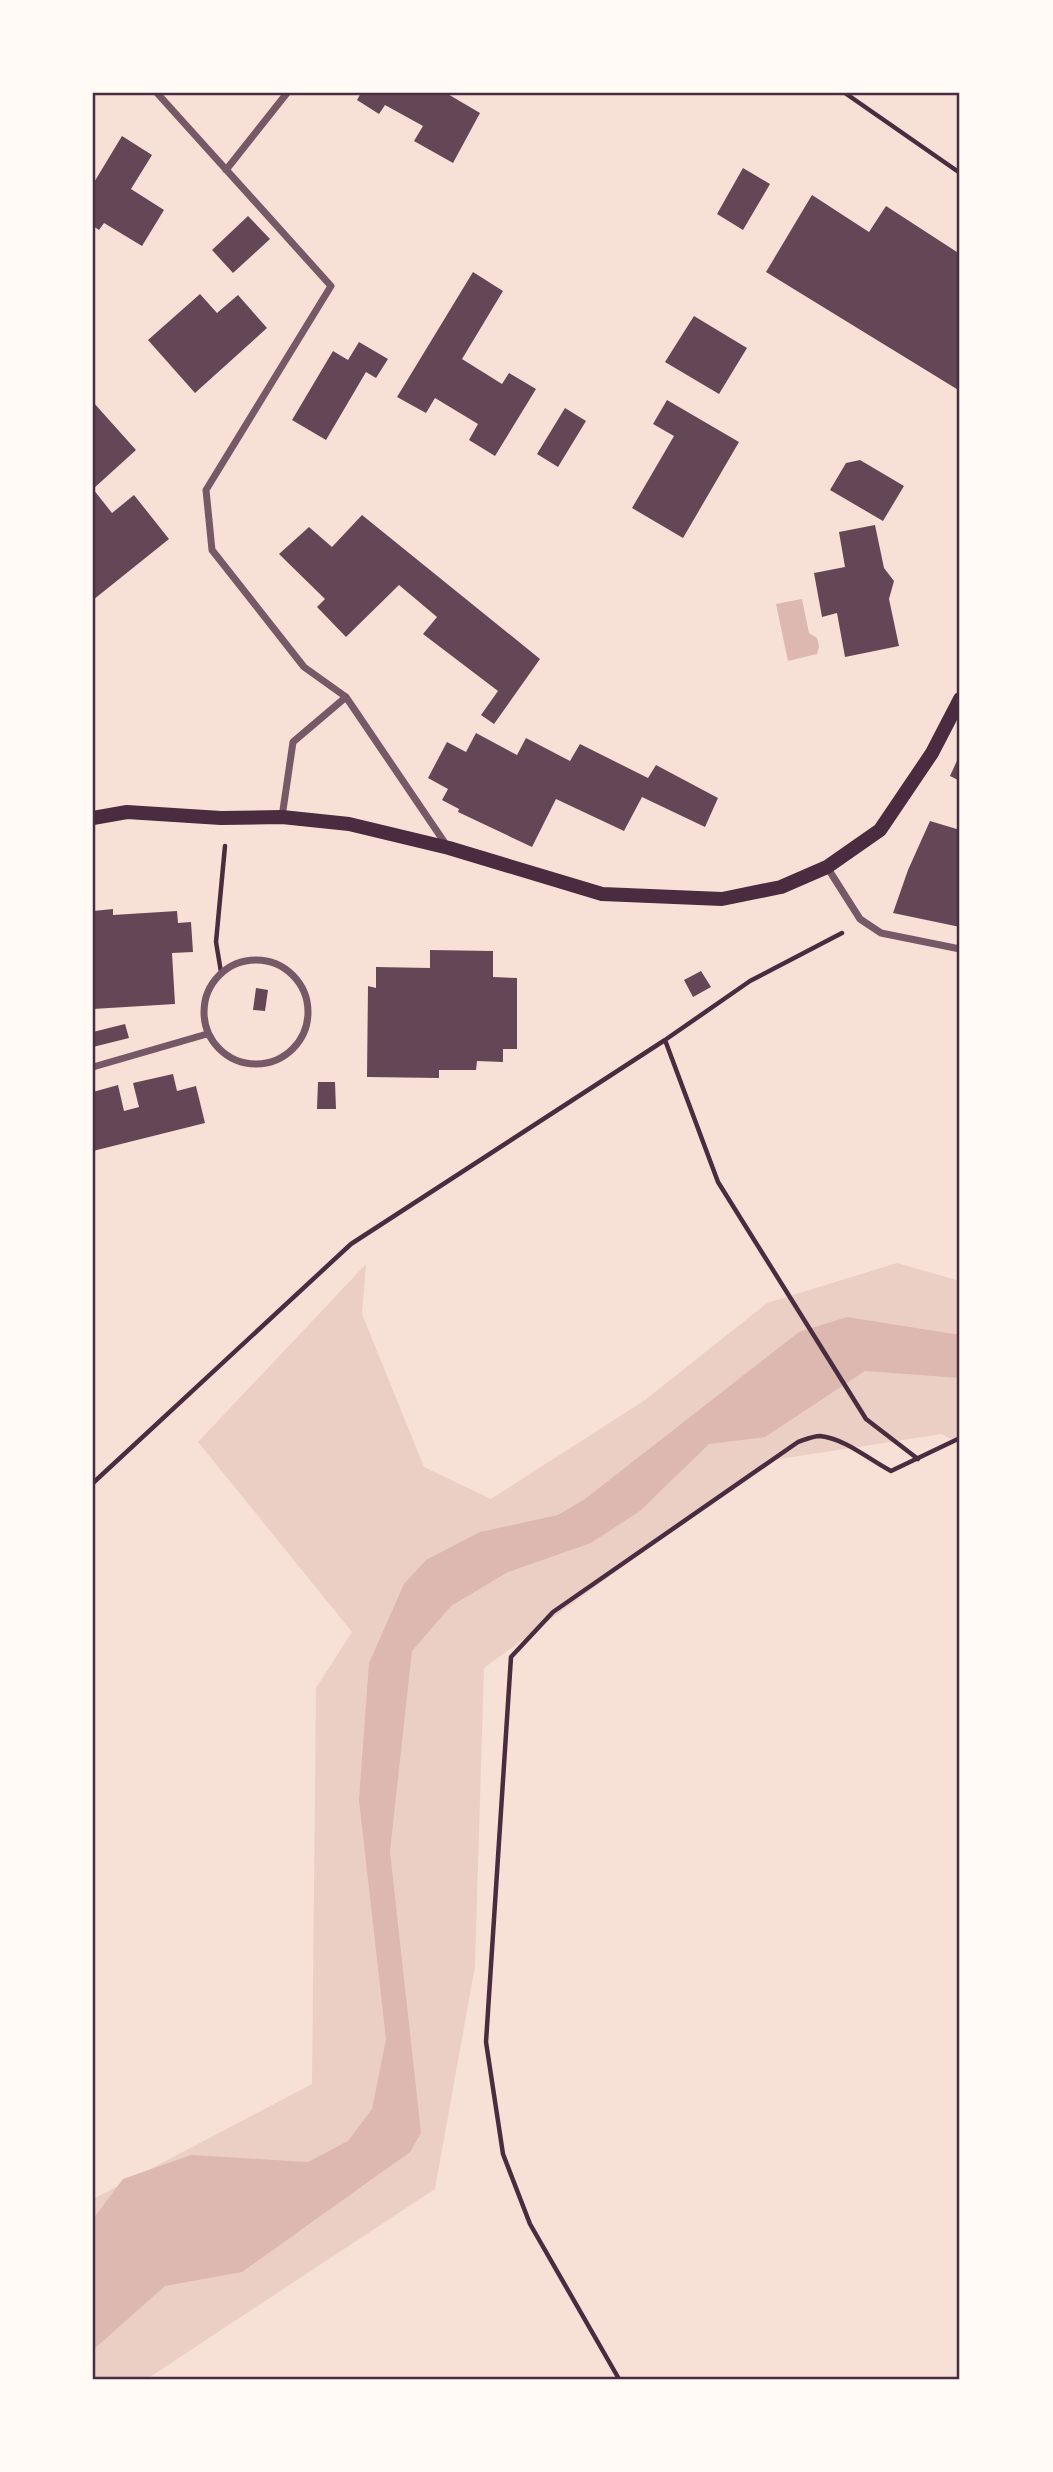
<svg xmlns="http://www.w3.org/2000/svg" width="1053" height="2472" viewBox="0 0 1053 2472" font-family="'Golos Text',sans-serif">
  <style>
    .green { fill: #ebcfc5 }
    .water { fill: #dcb8b0 }
    .building { fill: #644757 }
    .lines { fill: none; stroke-linecap: round; stroke-linejoin: round }
    .path { stroke: #4a2c40; stroke-width: 4.5 }
    .minor { stroke: #755966; stroke-width: 7 }
    .secondary { stroke: #4a2c40; stroke-width: 14 }
    .neatline { fill: none; stroke: #4a2c40; stroke-width: 2.5 }
  </style>
  <rect width="100%" height="100%" fill="#f7e1d7"/>
  <path class="green" d="M897 1263 960 1281V1444L942 1434 767 1461 484 1668 475 1966 435 2189 147 2379H93V2199L312 2084 316 1688 352 1632 198 1442 366 1264 362 1314 424 1467 491 1499 645 1400 767 1303Z"/>
  <path class="water" d="M802 599 809 633 817 638 819 647 817 654 788 661 776 604Z
    M847 1317 960 1335V1378L865 1371 765 1437 709 1444 640 1511 591 1543 508 1572 451 1606 412 1651 390 1851 421 2133 410 2152 242 2272 165 2286 93 2350V2219L123 2179 191 2155 308 2162 348 2141 372 2109 386 2039 359 1800 369 1663 404 1584 426 1560 480 1532 558 1515 585 1499 799 1332Z"/>
  <path class="building" d="M361 93H446L480 113 453 163 414 141 423 126 385 105 379 114 357 100Z
    M122 136 152 155 131 189 164 210 142 246 104 223 99 230 93 226V184Z
    M743 168 770 184 743 230 717 214Z
    M812 195 869 232 886 206 960 254V391L766 272Z
    M248 216 270 239 233 273 212 250Z
    M473 272 503 291 462 359 502 384 509 373 536 389 495 456 469 440 478 424 435 398 426 413 397 397Z
    M200 294 217 313 238 295 267 328 195 393 148 340Z
    M694 316 747 348 719 394 665 362Z
    M359 342 388 359 376 378 366 372 326 440 292 420 333 351 348 360Z
    M667 400 739 442 683 538 632 508 674 436 653 424Z
    M93 402 136 450 93 489 112 513 134 495 169 539 93 600Z
    M565 408 586 421 558 467 537 454Z
    M860 460 904 486 883 521 830 490 846 463Z
    M362 515 540 659 494 724 481 715 498 691 423 634 437 617 399 585 346 637 317 607 325 599 279 554 309 527 332 547Z
    M875 525 884 568 894 581 889 599 899 646 845 657 837 613 822 617 814 573 845 567 839 532Z
    M476 733 517 755 526 738 570 761 580 744 648 778 656 765 718 798 705 827 642 797 624 831 556 799 532 847 458 812 459 809 442 800 448 789 428 778 447 742 466 752Z
    M960 754V781L950 776Z
    M930 821 960 830V927L893 913 908 870Z
    M113 909V915L177 911 178 923 191 922 193 952 172 953 175 1004 93 1009V911Z
    M430 950 493 951V977L517 978V1049H503V1062L477 1061 476 1070H439V1078L367 1077 368 986 376 988V967L430 968Z
    M701 971 711 987 693 997 684 980Z
    M256 988 268 990 265 1011 253 1010Z
    M125 1024 129 1038 93 1047V1032Z
    M173 1074 177 1091 196 1086 205 1123 93 1151V1092L118 1085 124 1111 139 1107 133 1083Z
    M318 1082H335L336 1109H317Z"/>
  <g class="lines">
    <path class="path" d="M845 93 960 173
      M221 972 216 942 225 846
      M665 1040 718 1182 866 1419 918 1459
      M93 1483 351 1244 665 1040 750 981 842 933
      M619 2379 530 2224 503 2154 486 2042 511 1657 553 1612 798 1442C804 1440 813 1436 820 1436 846 1439 868 1459 891 1471L960 1438"/>
    <path class="minor" d="M157 93 331 286 206 490 212 550 304 667 346 697 447 846
      M226 170 287 93
      M282 817 293 742 346 697
      M827 867 860 919 881 933 960 949
      M204 1012a52 52 0 1 1 104 0a52 52 0 1 1-104 0Z
      M93 1067 207 1034"/>
    <path class="secondary" d="M93 818 127 812 221 818 282 817 349 824 449 848 602 894 722 899 781 887 827 867 880 830 932 753 960 699"/>
  </g>
  <rect width="1053" height="2472" fill="none" stroke="#fffaf5" stroke-width="189"/>
  <rect x="94" y="94" width="864" height="2284" class="neatline"/>
</svg>
